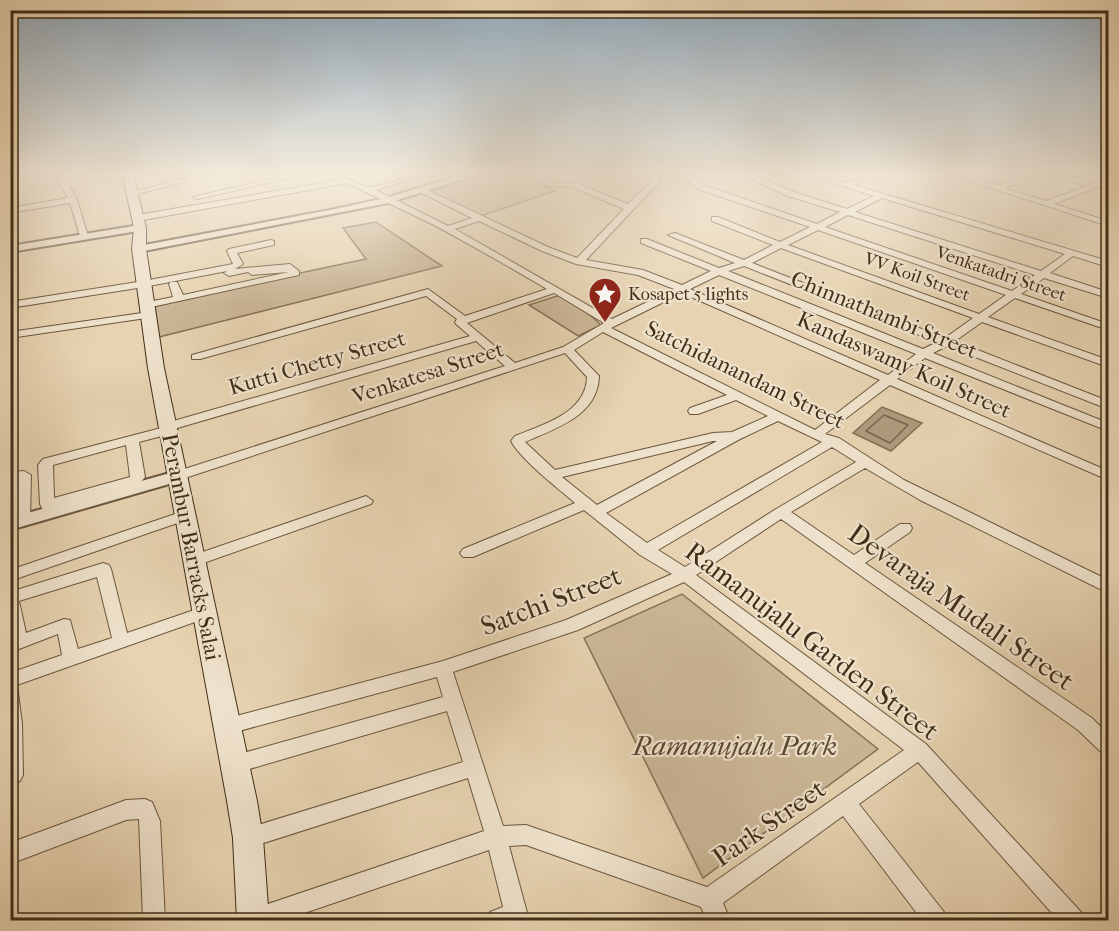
<svg xmlns="http://www.w3.org/2000/svg" width="1119" height="931" viewBox="0 0 1119 931" font-family="'IM FELL French Canon',serif">
  <style>
    .green { fill: #cbb797; stroke: #867257; stroke-width: 1.5 }
    .water { fill: #ae9b7d; stroke: #826f54; stroke-width: 1.5 }
    .lines { fill: none; stroke-linecap: round; stroke-linejoin: round }
    .shore { stroke: #77644a; stroke-width: 1.5 }
    .minor-casing { stroke: #6a573e; stroke-width: 2 }
    .tertiary-casing { stroke: #6a573e; stroke-width: 4 }
    .secondary-casing { stroke: #402e17; stroke-width: 2 }
    .minor { fill: #efe2cc; fill-rule: evenodd }
    .tertiary { fill: #efe2cc; fill-rule: evenodd }
    .secondary { fill: #efe2cc; fill-rule: evenodd }
    .labels { text-anchor: middle; dominant-baseline: central; stroke-width: 4.5; stroke-linejoin: round; paint-order: stroke }
    .far-street-label { font-size: 18px; fill: #402e17; stroke: #efe2cc }
    .far-poi-label { font-size: 18px; fill: #402e17; stroke: #efe2cc; text-anchor: start }
    .street-label { font-size: 22px; fill: #402e17; stroke: #efe2cc }
    .near-street-label { font-size: 27px; fill: #402e17; stroke: #efe2cc }
    .near-park-label { font-size: 27px; font-style: italic; fill: #5c4931; stroke: #efe2cc }
  </style>
  <rect width="100%" height="100%" fill="#e7d3b1"/>
  <filter id="stains"><feTurbulence type="fractalNoise" baseFrequency=".00333" numOctaves="4"/><feColorMatrix values="0 0 0 0 .2 0 0 0 0 .09 0 0 0 0 .02 0 0 0 .5 -.17"/></filter>
  <radialGradient id="worn" r=".72"><stop offset=".6" stop-color="#630" stop-opacity="0"/><stop offset="1" stop-color="#630" stop-opacity=".3"/></radialGradient>
  <path class="green" d="M481 173H515L555 191 478 217 423 190Z
    M376 222 442 266 159 337 154 304 366 259 343 228Z
    M566 293 601 325 578 336 529 305Z
    M682 594 878 749 703 878 584 638Z"/>
  <path class="water" d="M882 407 922 423 891 451 853 433Z"/>
  <g class="lines">
    <path class="shore" d="M884 415 908 425 890 443 866 431Z"/>
    <defs>
      <path id="minor" d="M54 173H62L77 200 88 236 87 238 80 236 70 203 10 213V208L68 198Z
        M206 173H220L133 195 129 193Z
        M297 173H312L197 199 193 197Z
        M325 173C342 173 358 187 370 187 389 186 408 173 431 173L376 190 448 226 472 218 416 190 423 188 548 247 577 258 624 209 572 187 547 186 525 173H535L552 182 576 183 628 204 653 179 646 173H655L661 178 659 182 586 260 643 270 682 285 711 271 641 243V239H647L719 268 735 263 668 235 675 233 744 260 773 245 712 221V217H718L780 242 810 227 698 189 679 173H688L704 185 817 224 840 212 788 196 738 173H749L794 192 847 209 874 196 803 173C819 173 834 182 846 182 857 182 869 173 883 173L854 185 1108 261V267L1073 256 1050 273 1108 292V298L1044 278 1021 294 1108 324V330L1015 298 988 317 1108 360V367L982 322 955 341 1108 401V409L947 346 933 353 1108 423V431L925 358 897 379 1108 471V480L890 385 825 434 839 438 904 480 1108 580V593L920 500 865 468 791 512 854 555 900 524H910L912 528 910 532 865 563 1092 718 1108 734V754L1101 752 1078 730 781 519 696 575 926 744 1081 912 1084 920H1058L918 762 859 804 944 912 947 920H922L843 816 723 903 730 920H707L701 907 526 845 509 846 529 920H487L490 912 503 907 489 850 284 920H242L245 912 253 909 484 831 468 778 248 848 241 845 237 838 241 831 248 828 463 762 447 711 236 773 229 770 226 764 229 758 236 755 443 697 437 677 228 734 221 732 219 726 221 720 443 661 566 620 672 574 640 555 584 510 473 557H463L460 553 463 549 575 503C558 488 521 460 511 441L515 436C544 424 586 413 587 377L565 353 182 479 177 480 170 476 172 473 505 366 476 341 174 429 173 433 139 442 145 477 140 483 55 506 58 513 56 516H46L40 504 38 465 43 459 161 428 163 424 470 336 456 324 455 322 457 319 426 296 200 359H192V355L428 289 465 316 547 289C510 267 469 244 434 225L347 183 138 221 134 218 138 215 339 180ZM882 198 1065 254 1041 271 855 212ZM848 215 1035 275 1012 291 825 227ZM479 221 542 251 576 264 638 275 674 289 612 319 455 229ZM818 230 1006 295 979 314 788 245ZM781 248 973 318 945 338 752 263ZM744 266 937 342 923 349 728 271ZM719 275 916 354 888 375 690 289ZM554 293 604 323 563 347 515 363 467 323ZM682 293 880 380 815 430 611 328ZM603 332 727 395 690 408 688 411 690 414H698L736 400 768 416 732 432 713 433 555 470 525 442C556 428 598 416 599 376L574 350ZM778 421 822 442 647 543 606 513 740 439ZM717 441 597 505 562 477 713 441ZM126 445 130 477 54 498 53 465ZM832 447 856 462 776 509 685 567 658 550ZM684 582 904 750 707 887 526 825 503 826 453 672 578 630Z
        M1035 173H1047L1004 188 1046 201 1087 186 1048 173H1061L1094 183 1108 179V183L1054 204 1108 221V226L967 180 971 178 996 185Z
        M271 240 274 241V245L237 253 243 264 235 269 290 264 299 271V275L147 308 143 307V303L173 297 169 284 171 282H177L183 295 289 272 252 275 248 272 229 276 224 273 227 271 144 287 10 308V302L144 281 233 264 227 251 229 249Z
        M149 312 153 313V317L10 338V332Z
        M24 471 31 475 30 521 23 526 16 521 17 480H10V472Z
        M366 496 373 501 371 504 198 565H188L185 561 188 557Z
        M184 511 191 516 189 519 10 581V570Z
        M103 563 109 565 111 569 127 633 203 607 209 609 211 613 209 617 17 685 22 724 23 775 20 781 10 785V673L62 655 58 634 19 649 13 647 10 642V592ZM97 577 112 638 78 649 70 620 64 619 26 633 19 601Z
        M145 799 152 802 160 821 165 920H143L139 819 126 820 10 864V843L126 800Z"/>
      <path id="tertiary" d="M467 173H482L388 203 139 252 133 249 139 246 335 209 386 198Z
        M140 225 144 226V230L10 252V246Z
        M177 471 183 472 185 476 183 480 10 530V518Z"/>
      <path id="secondary" d="M122 173H133L146 228V249L164 368 257 801 263 838 269 920H237L233 838 227 801 148 368 132 249 134 228Z"/>
    </defs>
    <use href="#minor" class="minor-casing"/>
    <use href="#tertiary" class="tertiary-casing"/>
    <use href="#secondary" class="secondary-casing"/>
    <use href="#minor" class="minor"/>
    <use href="#tertiary" class="tertiary"/>
    <use href="#secondary" class="secondary"/>
  </g>
  <linearGradient id="sky" x2="0" y2="1"><stop stop-color="#91aabd"/><stop offset="0.57" stop-color="#f4ebdc"/><stop offset="1" stop-color="#f4ebdc" stop-opacity="0"/></linearGradient>
  <rect width="1119" height="304" fill="url(#sky)"/>
  <defs>
    <symbol id="sight-pin" viewBox="-11 -11 22 30"><path d="M0 17L-7.5 6A9.5 9.5 0 1 1 7.5 6Z" fill="#8f2418" stroke="#efe2cc"/><path d="M0-6L1.8-2.2L6-1.7L2.9 1.2L3.7 5.4L0 3.3L-3.7 5.4L-2.9 1.2L-6-1.7L-1.8-2.2Z" fill="#fff"/></symbol>
  </defs>
  <g fill-rule="evenodd">
    <use href="#sight-pin" x="586" y="275" width="38" height="52"/>
  </g>
  <g class="labels">
    <g class="far-street-label">
      <text transform="translate(1001 274) rotate(19)">Venkatadri Street</text>
      <text transform="translate(917 277) rotate(20)">VV Koil Street</text>
    </g>
    <g class="far-poi-label">
      <text x="628" y="294">Kosapet 5 lights</text>
    </g>
    <g class="street-label">
      <text transform="translate(884 315) rotate(22)">Chinnathambi Street</text>
      <text transform="translate(317 363) rotate(-16)">Kutti Chetty Street</text>
      <text transform="translate(904 365) rotate(24)">Kandaswamy Koil Street</text>
      <text transform="translate(428 373) rotate(-18)">Venkatesa Street</text>
      <text transform="translate(745 375) rotate(26)">Satchidanandam Street</text>
      <text transform="translate(191 547) rotate(79)">Perambur Barracks Salai</text>
    </g>
    <g class="near-street-label">
      <text transform="translate(551 601) rotate(-21)">Satchi Street</text>
      <text transform="translate(961 607) rotate(35)">Devaraja Mudali Street</text>
      <text transform="translate(812 641) rotate(37)">Ramanujalu Garden Street</text>
      <text transform="translate(769 823) rotate(-35)">Park Street</text>
    </g>
    <g class="near-park-label">
      <text x="735" y="746">Ramanujalu Park</text>
    </g>
  </g>
  <rect width="1119" height="931" fill="none" stroke="#e7d3b1" stroke-width="36"/>
  <rect x="12" y="12" width="1095" height="907" fill="none" stroke="#402e17" stroke-width="3"/>
  <rect x="18" y="18" width="1083" height="895" fill="none" stroke="#402e17" stroke-width="1.5"/>
  <rect width="100%" height="100%" filter="url(#stains)"/>
  <rect width="100%" height="100%" fill="url(#worn)"/>
</svg>
